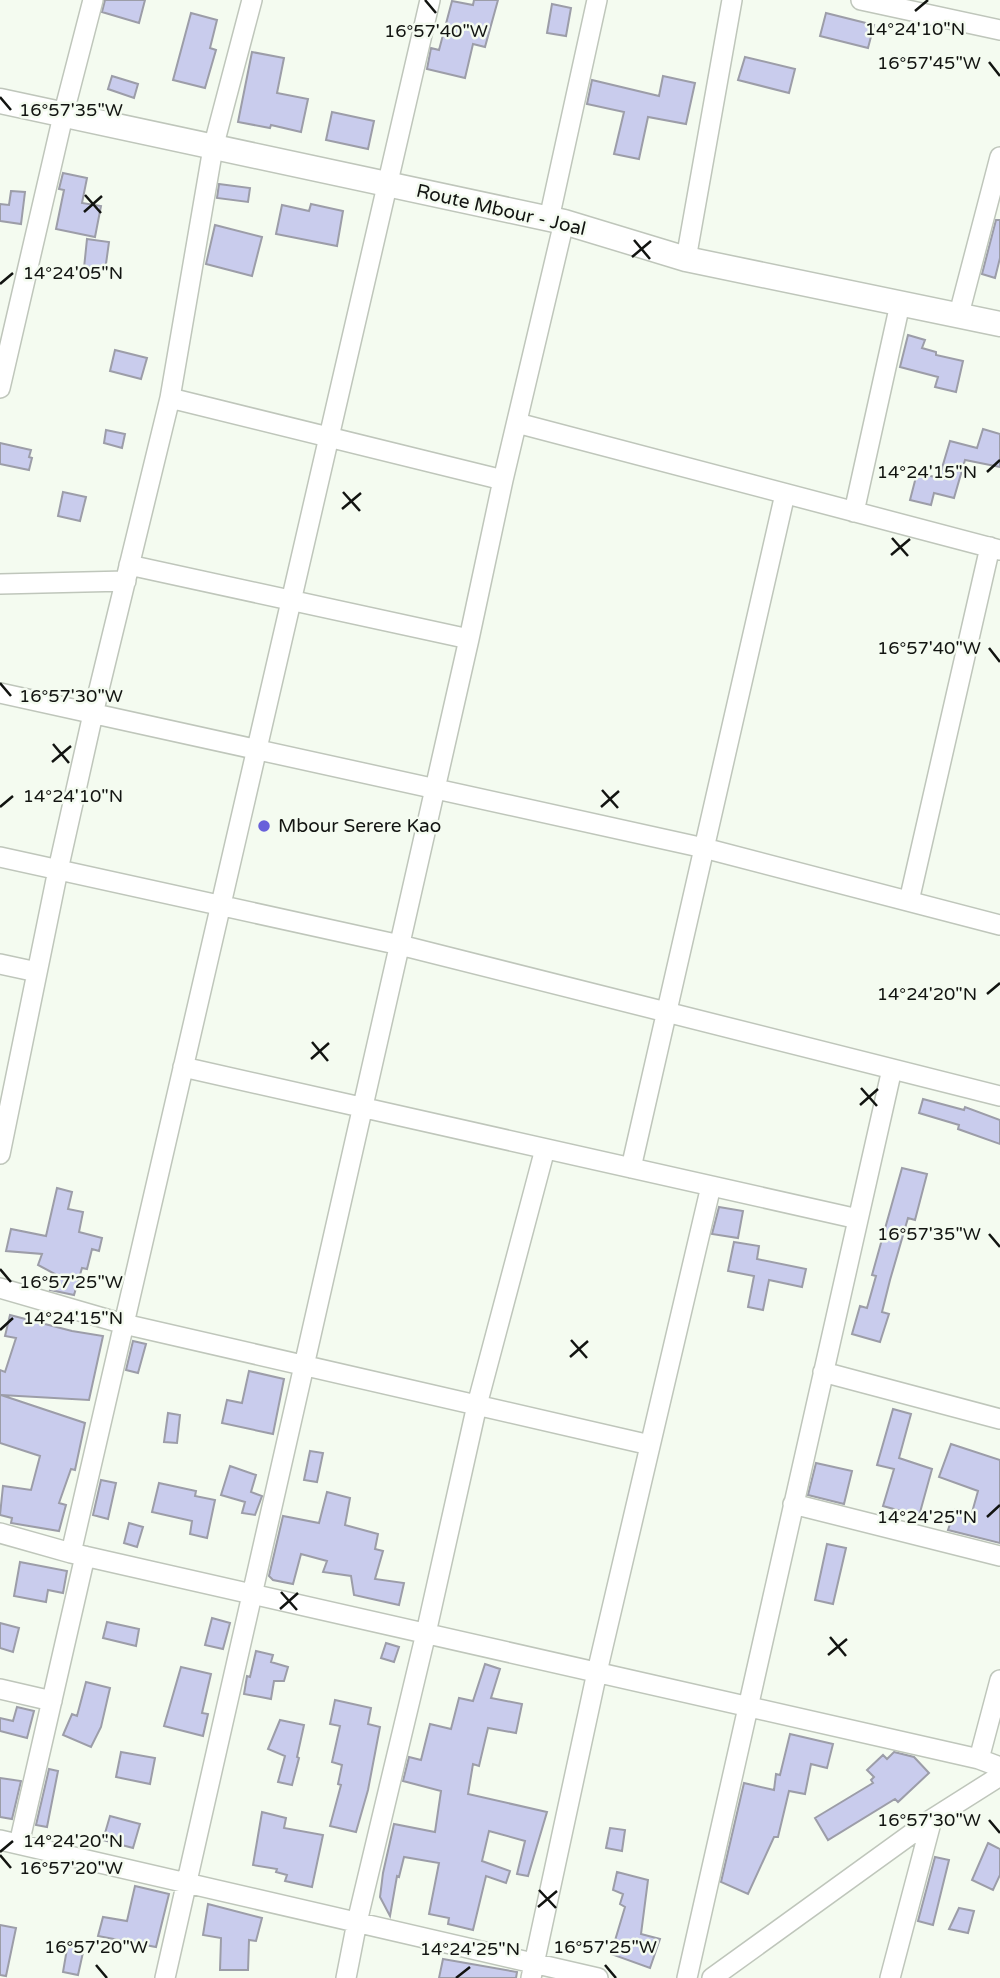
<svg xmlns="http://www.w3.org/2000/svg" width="1000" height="1978" viewBox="0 0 1000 1978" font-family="'Varela Round',sans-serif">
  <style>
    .building { fill: #c9cced; stroke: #9c9da8; stroke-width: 2 }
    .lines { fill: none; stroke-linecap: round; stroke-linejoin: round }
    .minor-casing { stroke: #bfc6bb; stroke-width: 22 }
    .major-casing { stroke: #bfc6bb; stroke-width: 27 }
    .minor { stroke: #fff; stroke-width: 19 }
    .major { stroke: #fff; stroke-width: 24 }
    .ticks { fill: none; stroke: #121411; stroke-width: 2.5 }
    .poi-dot { fill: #6860da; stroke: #f4fbf0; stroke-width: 2.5 }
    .labels { text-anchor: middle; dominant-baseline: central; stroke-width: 5; stroke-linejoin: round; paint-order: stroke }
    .street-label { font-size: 19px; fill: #121411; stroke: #f4fbf0 }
    .poi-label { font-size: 19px; fill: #121411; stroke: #f4fbf0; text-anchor: start }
    .ticks-label { font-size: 18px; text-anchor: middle; fill: #121411; stroke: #f4fbf0; stroke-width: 5; stroke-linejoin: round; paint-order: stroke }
  </style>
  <rect width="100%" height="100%" fill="#f4fbf0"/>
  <path class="building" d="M105 0H145L139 23 102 12Z
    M474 0H498L485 47 473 44 465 78 427 69 431 48 439 50 452 1 473 5Z
    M552 4 571 8 566 36 547 33Z
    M191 13 217 20 210 48 216 50 205 88 173 80Z
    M826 13 874 25 868 48 820 36Z
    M252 52 284 58 277 93 308 99 301 132 271 125 270 128 238 122Z
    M745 57 795 69 789 93 738 80Z
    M112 76 138 84 134 98 108 89Z
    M663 76 695 83 686 124 648 117 639 159 614 154 624 112 587 104 592 80 659 96Z
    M332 112 374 121 368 149 326 140Z
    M63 173 87 178 82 203 101 206 95 237 56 229 64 190 59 189Z
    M219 184 250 188 248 202 217 198Z
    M11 191 25 192 21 224 0 221V204L9 205Z
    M311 204 343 211 337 246 276 234 282 205 309 211Z
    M996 220H1000V258L995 278 982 274Z
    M215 225 262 237 252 276 206 264Z
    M87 239 109 242 105 271 84 268Z
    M908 335 925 340 922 348 936 352V355L963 361 956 392 935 387 938 377 900 367Z
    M115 350 147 358 141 379 110 371Z
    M983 429 1000 434V467L965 460 954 498 934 493 931 505 910 500 917 473 939 478 950 441 977 448Z
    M106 430 125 434 122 448 104 443Z
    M0 443 31 450 29 457 32 458 29 470 0 464Z
    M63 492 86 497 80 521 58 516Z
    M923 1099 964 1110 965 1107 1000 1120V1144L958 1129 959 1125 919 1113Z
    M902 1168 927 1174 915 1220 908 1218 890 1280 882 1312 889 1314 880 1342 852 1334 860 1306 867 1308 876 1276 872 1275Z
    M57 1188 72 1192 68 1209 83 1212 79 1232 102 1238 99 1251 92 1249 87 1269 82 1268 74 1295 50 1290 55 1274 38 1265 42 1254 6 1251 11 1229 46 1236Z
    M719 1207 743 1211 738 1238 712 1234Z
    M734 1242 759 1246 757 1259 806 1269 802 1287 769 1280 763 1310 748 1307 754 1276 728 1271Z
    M10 1315 72 1331 103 1336 89 1400 1 1395 85 1423 75 1470 71 1469 59 1503 66 1505 59 1531 11 1523 12 1518 0 1515 3 1486 31 1490 40 1456 0 1443V1370L5 1372 16 1338 5 1336Z
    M133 1341 146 1344 138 1373 126 1370Z
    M249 1371 284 1379 273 1434 222 1423 227 1400 242 1403Z
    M893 1409 911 1414 899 1458 932 1469 919 1516 883 1506 894 1469 877 1465Z
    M168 1413 180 1415 177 1443 164 1442Z
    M951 1444 1000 1460V1543L948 1530 955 1510 971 1516 978 1491 939 1477Z
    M310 1451 323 1453 317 1482 304 1480Z
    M816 1463 852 1471 844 1504 808 1495Z
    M230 1466 256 1475 251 1492 262 1496 255 1515 242 1513 245 1502 221 1495Z
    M101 1480 116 1483 108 1519 93 1515Z
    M159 1483 196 1491 195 1496 215 1500 207 1538 190 1534 192 1521 152 1512Z
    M327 1492 350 1498 345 1525 378 1534 375 1549 383 1551 375 1579 404 1583 399 1605 354 1595 351 1576 323 1572 327 1561 301 1554 293 1584 273 1580 269 1576 283 1516 319 1523Z
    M129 1523 143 1527 137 1547 124 1543Z
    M827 1544 846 1548 833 1604 815 1600Z
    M20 1562 67 1571 63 1593 48 1590 46 1602 14 1596Z
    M212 1618 230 1623 223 1649 205 1645Z
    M107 1622 139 1629 136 1646 103 1638Z
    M0 1623 19 1628 13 1652 0 1648Z
    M386 1643 399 1647 394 1662 381 1658Z
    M256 1651 273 1655 271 1662 288 1667 284 1681H274L271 1699 244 1694 247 1676 250 1677Z
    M485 1664 500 1669 491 1698 522 1704 516 1733 488 1728 479 1766 473 1764 468 1794 547 1812 528 1876 517 1874 525 1841 489 1831 482 1861 510 1871 506 1883 486 1876 473 1930 448 1924 449 1918 429 1914 439 1863 404 1857 399 1877 397 1876 390 1916 380 1897 383 1873 394 1824 435 1832 441 1791 403 1781 409 1757 421 1760 430 1724 451 1729 459 1698 473 1701Z
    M181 1667 211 1674 202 1713 208 1714 203 1736 164 1726Z
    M86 1682 110 1688 101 1727 91 1747 63 1735 72 1714 77 1716Z
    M335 1700 371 1708 368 1724 380 1727 368 1790 356 1832 330 1826 341 1785 338 1784 342 1765 332 1762 340 1726 330 1724Z
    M17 1707 34 1711 27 1738 0 1731V1718L13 1721Z
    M280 1720 304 1725 297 1757 299 1758 292 1785 278 1782 285 1756 268 1749Z
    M790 1734 833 1744 827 1768 811 1764 805 1794 789 1791 778 1837H774L748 1894 721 1882 744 1783 774 1790 776 1774 780 1775Z
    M121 1752 155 1758 150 1784 116 1777Z
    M894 1752 914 1757 929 1773 898 1802 895 1799 828 1840 815 1818 873 1783 871 1780 874 1777 867 1770 883 1755 887 1759Z
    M49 1769 58 1771 47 1827 36 1825Z
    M0 1778 21 1781 12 1819 0 1817Z
    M262 1812 286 1818 284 1828 323 1835 312 1887 285 1881 287 1875 276 1872 277 1869 253 1865Z
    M110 1816 140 1824 133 1848 103 1840Z
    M610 1828 625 1830 622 1851 606 1848Z
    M988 1843 1000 1849V1875L993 1890 972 1880Z
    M935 1857 949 1860 933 1925 918 1921Z
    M617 1872 648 1880 641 1934 660 1939 650 1968 611 1954 625 1907 620 1904 623 1894 613 1890Z
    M135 1886 169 1894 156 1947 98 1936 103 1917 127 1921Z
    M208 1904 262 1918 256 1941 249 1940 248 1970H220L221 1938 203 1935Z
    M959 1908 974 1911 968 1933 949 1929Z
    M0 1925 16 1928 6 1976 0 1975Z
    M68 1943 84 1948 78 1975 63 1972Z
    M443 1959 517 1972 516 1978H439Z"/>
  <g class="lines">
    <defs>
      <path id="minor" d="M861 0 1000 30
        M549 219 597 0
        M686 259 732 0
        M959 314 1000 157
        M0 388 63 116 93 0
        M170 398 503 480
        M517 423 1000 550
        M854 512 900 304
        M129 565 469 639
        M0 584 126 581
        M0 693 704 848 1000 925
        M0 857 400 945 1000 1096
        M909 901 990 547
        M0 964 37 972
        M183 1067 858 1219
        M0 1154 58 870 93 714 170 398 213 148 252 0
        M631 1168 785 494
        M0 1288 124 1324 650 1445
        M823 1372 1000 1419
        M793 1504 1000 1556
        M0 1533 71 1553 979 1759 1000 1767
        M71 1553 430 0
        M0 1689 52 1701
        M979 1759 1000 1680
        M0 1840 598 1978
        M19 1844 85 1556
        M165 1978 469 639 503 480 564 222
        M346 1978 357 1922 426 1633 477 1405 545 1149
        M531 1978 597 1672 711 1186
        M687 1978 892 1069
        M712 1978 932 1819 1000 1776
        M890 1978 932 1819"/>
      <path id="major" d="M0 101 564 222 686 259 1000 324"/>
    </defs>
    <use href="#minor" class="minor-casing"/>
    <use href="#major" class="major-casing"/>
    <use href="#minor" class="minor"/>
    <use href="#major" class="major"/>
  </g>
  <path class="ticks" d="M425 0 436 13M915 11 928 0M989 62 1000 76M0 97 11 110M85 195 101 213M84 212 102 196M634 240 650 259M632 257 651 241M0 284 13 273M987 472 1000 460M343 492 360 511M342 509 361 493M892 538 908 556M891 555 910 539M989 648 1000 662M0 683 11 696M53 744 69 763M52 762 71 746M602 790 618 808M0 807 13 796M601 807 619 791M987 994 1000 983M312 1042 328 1061M311 1059 329 1043M861 1088 877 1106M860 1105 878 1089M989 1234 1000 1247M0 1269 11 1282M0 1330 13 1318M571 1340 587 1358M570 1357 588 1341M987 1517 1000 1505M281 1592 297 1610M280 1609 298 1593M830 1637 846 1656M828 1655 847 1639M989 1820 1000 1833M0 1852 13 1841M0 1855 11 1868M539 1890 556 1908M538 1907 557 1891M96 1965 107 1978M605 1965 616 1978M456 1978 470 1967"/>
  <circle class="poi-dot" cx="264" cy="826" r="7"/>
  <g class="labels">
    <g class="street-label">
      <text transform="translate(501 210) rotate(13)">Route Mbour - Joal</text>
    </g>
    <g class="poi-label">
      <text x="278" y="826">Mbour Serere Kao</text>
    </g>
  </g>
  <g class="ticks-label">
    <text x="915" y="35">14°24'10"N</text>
    <text x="436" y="37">16°57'40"W</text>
    <text x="929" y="69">16°57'45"W</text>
    <text x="71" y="116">16°57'35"W</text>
    <text x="73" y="279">14°24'05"N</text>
    <text x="927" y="478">14°24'15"N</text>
    <text x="929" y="654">16°57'40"W</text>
    <text x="71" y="702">16°57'30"W</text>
    <text x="73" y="802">14°24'10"N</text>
    <text x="927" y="1000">14°24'20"N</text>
    <text x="929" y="1240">16°57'35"W</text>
    <text x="71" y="1288">16°57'25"W</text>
    <text x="73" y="1324">14°24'15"N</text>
    <text x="927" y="1523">14°24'25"N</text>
    <text x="929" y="1826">16°57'30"W</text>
    <text x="73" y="1847">14°24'20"N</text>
    <text x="71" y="1874">16°57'20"W</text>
    <text x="96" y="1953">16°57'20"W</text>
    <text x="605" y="1953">16°57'25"W</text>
    <text x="470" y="1955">14°24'25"N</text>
  </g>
</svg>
